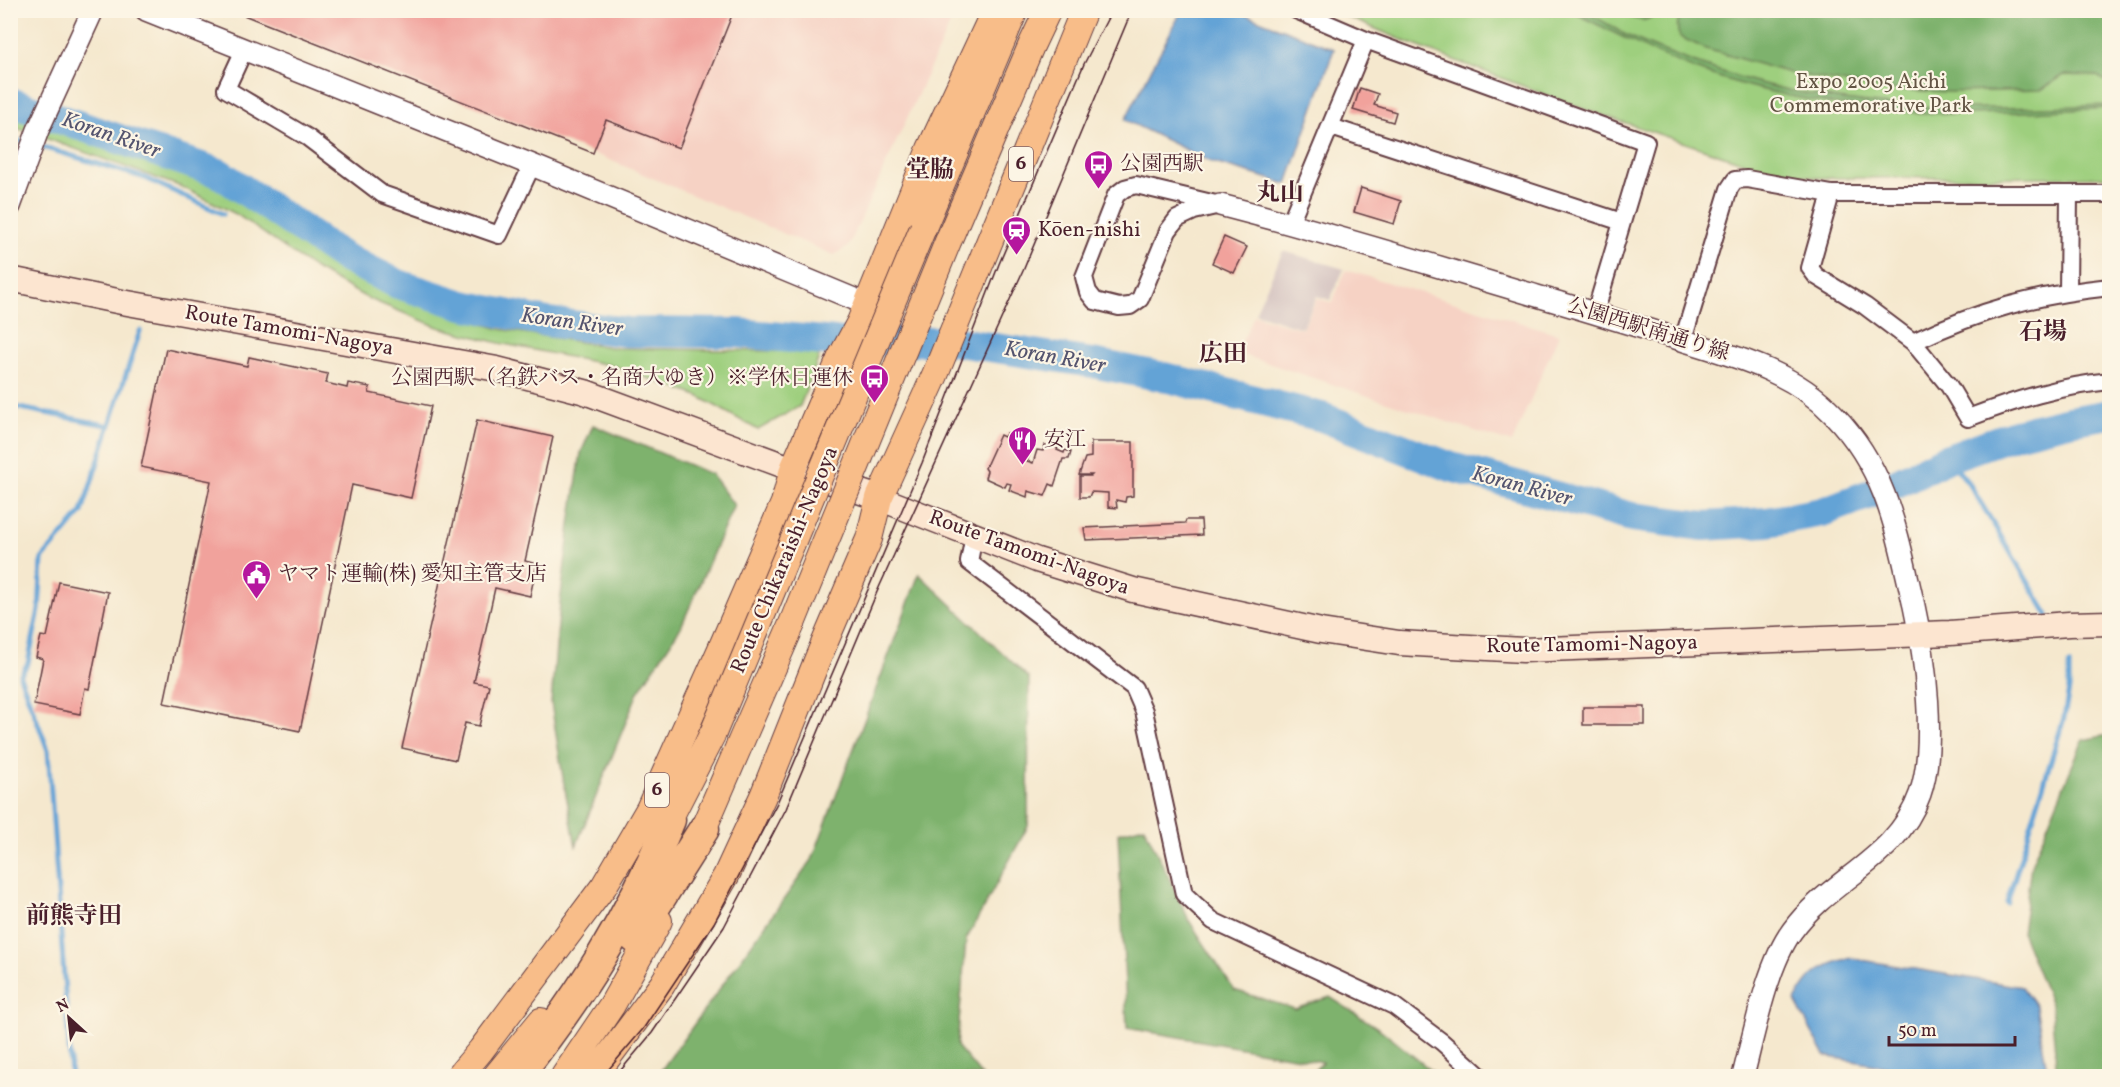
<svg xmlns="http://www.w3.org/2000/svg" width="2120" height="1087" viewBox="0 0 2120 1087" font-family="Vollkorn,'Noto Serif JP',serif">
  <style>
    .built { fill: #f6d2c4 }
    .industrial { fill: #d1bfbe }
    .green { fill: #9ecf7e; stroke: #747754; stroke-width: 1.5 }
    .forest { fill: #7eb26d; stroke: #64684c; stroke-width: 1.5 }
    .water { fill: #64a3d6; stroke: #576180; stroke-width: 1.5 }
    .lines { fill: none; stroke-linecap: round; stroke-linejoin: round }
    .stream { stroke: #64a3d6; stroke-width: 5 }
    .river { stroke: #64a3d6; stroke-width: 30 }
    .building { fill: #f1a29c }
    .minor-casing { stroke: #643d43; stroke-width: 20 }
    .tertiary-casing { stroke: #643d43; stroke-width: 24 }
    .secondary-casing { stroke: #643d43; stroke-width: 27 }
    .primary-casing { stroke: #643d43; stroke-width: 28 }
    .motorway-casing { stroke: #643d43; stroke-width: 33 }
    .minor { stroke: #fff; stroke-width: 16 }
    .tertiary { stroke: #fff; stroke-width: 21 }
    .secondary { stroke: #fce5d0; stroke-width: 24 }
    .primary { stroke: #f8bd89; stroke-width: 26 }
    .motorway { stroke: #f8bd89; stroke-width: 30 }
    .tram { stroke: #4a1f2b; stroke-width: 1.5 }
    .primary-bridge-casing { stroke: #643d43; stroke-width: 28; stroke-linecap: butt }
    .primary-bridge { stroke: #f8bd89; stroke-width: 26 }
    .labels { text-anchor: middle; dominant-baseline: central; stroke-width: 4.5; stroke-linejoin: round; paint-order: stroke }
    .shield { fill: #fcf5e5; stroke: #7f5f63; stroke-width: 1.5 }
    .shield-label { font-size: 20px; font-weight: bold; fill: #4a1f2b }
    .park-label { font-size: 21px; fill: #635444; stroke: #fcf5e5 }
    .poi-label { font-size: 21px; fill: #4a1f2b; stroke: #fcf5e5; text-anchor: start }
    .street-label { font-size: 21px; fill: #4a1f2b; stroke: #fcf5e5 }
    .water-label { font-size: 22px; font-style: italic; fill: #54546f; stroke: #fcf5e5 }
    .quarter-label { font-size: 24px; font-weight: bold; fill: #4a1f2b; stroke: #fcf5e5 }
  </style>
  <rect width="100%" height="100%" fill="#fcf5e5"/>
  <filter id="ink" filterUnits="userSpaceOnUse"><feTurbulence type="fractalNoise" baseFrequency=".0167" numOctaves="2"/><feDisplacementMap in="SourceGraphic" scale="12" xChannelSelector="R" yChannelSelector="G"/><feConvolveMatrix kernelMatrix="1 2 1 2 8 2 1 2 1" color-interpolation-filters="sRGB"/></filter>
  <filter id="wash" filterUnits="userSpaceOnUse"><feTurbulence type="fractalNoise" baseFrequency=".008" numOctaves="4" result="noise"/><feDisplacementMap in="SourceGraphic" scale="24" xChannelSelector="R" yChannelSelector="G"/><feGaussianBlur stdDeviation="1.35" result="paint"/><feColorMatrix in="noise" values="0 0 0 0 0 0 0 0 0 0 0 0 0 0 0 0 0 1.4 0 .05"/><feComposite in="paint" operator="in"/></filter>
  <g filter="url(#wash)">
    <rect width="100%" height="100%" fill="#f5e8ce"/>
    <path class="built" d="M231 11H956L848 247 834 255 593 153Z
      M1346 270 1559 334 1512 443 1237 353 1254 315 1302 329 1317 298 1332 303Z"/>
    <path class="industrial" d="M1283 251 1344 269 1330 300 1317 296 1302 328 1255 313Z"/>
    <path class="green" d="M1333 11H2109V177L1817 178 1763 169 1581 108 1414 45Z
      M11 109 187 172 246 201 326 257 373 285 444 312 500 329 616 348 821 352 800 406 758 430 698 396 614 366 499 343 438 327 367 298 315 269 236 214 182 187 11 126Z"/>
    <path class="forest" d="M1571 11C1591 10 1610 27 1628 36 1668 54 1710 69 1752 81 1874 115 1985 109 2109 105V108C2059 110 2009 114 1959 114 1874 113 1784 100 1703 72 1657 55 1614 33 1571 11Z
      M1619 11 1660 10V11C1642 26 1639 21 1619 11Z
      M1685 11H2109V83L2097 76 2064 75 2041 90 1949 92 1881 89 1790 73 1706 49 1680 37C1675 27 1678 18 1685 11Z
      M593 425 711 474 734 505 681 627 638 692 576 846 564 784 551 703 560 603 571 517 581 453Z
      M919 574 1029 678 1028 826 966 940 957 1046 982 1076H657L812 860Z
      M2109 735 2110 911 2107 914 2110 938 2109 1076H2057L2051 1004 2022 934 2031 865 2083 740Z
      M1144 826 1190 922 1234 990 1295 1009 1330 997 1381 1030 1438 1076H1310L1322 1062 1127 1028 1118 833Z"/>
    <path class="water" d="M1182 10 1236 11 1334 49 1287 184 1211 162 1125 120Z
      M1850 958 2022 987 2036 1006 2048 1076H1938L1825 1056 1795 1001C1809 974 1821 965 1850 958Z"/>
    <g class="lines">
      <path class="stream" d="M10 138 27 143
        M36 145 145 178 223 214
        M10 406 106 425
        M1948 458 1970 485 2048 615
        M2007 903 2064 718 2069 689V665
        M71 1076 48 750 20 676 28 663 39 610 42 559 82 512 140 331"/>
      <path class="river" d="M10 102 219 173 343 257 398 284 463 305 547 322 627 332 738 333 835 342 951 341 1092 363 1164 377 1322 417 1451 467 1632 517 1704 526 1767 522 1822 512 1886 488 1948 458 2015 434 2069 421 2110 414"/>
    </g>
    <g id="blocks">
      <path class="building" d="M231 10H734L679 148 606 120 593 153Z
        M1360 88 1378 94 1374 105 1396 112 1393 122 1353 110Z
        M1361 188 1401 201 1394 224 1354 212Z
        M1224 237 1247 247 1234 273 1212 263Z
        M166 349 247 366 249 357 328 374 326 383 347 388 348 383 370 387 369 393 431 406 411 498 352 485 300 731 164 703 211 481 141 467Z
        M477 420 553 437 525 561 537 564 530 596 495 588 474 682 489 685 479 726 465 723 456 760 402 748Z
        M1007 433 1024 440 1025 446 1032 448 1027 461 1033 463 1037 450 1043 451 1045 445 1058 448 1057 450 1064 453 1065 450 1071 452 1069 459H1063L1054 486 1050 484 1045 496 1028 491 1027 497 1009 490 1011 484 1007 483 1005 487 985 478 987 471 985 468 1000 435 1004 437Z
        M1091 442H1133V496L1126 497 1125 502 1116 500 1117 508 1108 507V493L1091 492 1089 497H1080V476H1091L1092 475H1079L1085 458 1091 457Z
        M1186 520H1201L1202 535 1086 540 1084 528 1185 523Z
        M59 582 108 592 89 689 85 688 80 714 34 705 43 659 36 657 41 636 47 637Z
        M1583 707H1645V725H1583Z"/>
    </g>
  </g>
  <g filter="url(#ink)">
    <use href="#blocks" fill-opacity="0" stroke="#643d43" stroke-width="1.5"/>
    <g class="lines">
      <defs>
        <path id="minor" d="M1296 10 1366 40 1646 142 1595 313
          M244 50 226 89 307 137 382 194 499 235 532 165
          M1331 127 1622 222
          M1136 185 1220 205 1194 211 1177 219 1168 231 1140 299 1130 306 1119 307 1095 301 1088 292 1084 277 1116 195 1125 188Z
          M1831 194 1810 268 1816 276 1865 306 1913 342 1949 386 1968 418C2015 400 2060 386 2110 381
          M1290 223 1366 40
          M2068 292 2069 195
          M1683 340 1729 189 1735 180 1747 179 1831 194H2110
          M1913 342C1980 310 2035 295 2110 287
          M974 535 969 562 1134 688 1144 711 1184 894 1213 921 1394 1006 1442 1042 1480 1076"/>
        <path id="tertiary" d="M146 10 532 165 866 304
          M1220 205C1326 232 1432 265 1537 296 1582 309 1627 323 1672 337 1729 355 1791 369 1834 415 1888 471 1897 534 1914 606 1925 656 1937 746 1920 794 1897 860 1829 879 1792 931 1767 965 1754 1034 1743 1076
          M10 206 38 130 93 10"/>
        <path id="secondary" d="M10 279 122 302 497 369 585 392 793 469 879 498 1037 560 1133 590 1321 631 1399 643 1523 650 1950 633 2069 624 2110 623"/>
        <path id="primary" d="M923 228 1015 10
          M949 239 1031 46 1048 10
          M660 837 713 733
          M695 848 739 746
          M459 1076 481 1050 604 886 649 809 720 651 784 503 793 469 840 359 860 322 930 149 995 10
          M496 1076 541 1021
          M564 1076 612 1005 659 921
          M594 1076 662 985 726 876 763 796 818 658 869 539 879 498 935 375 1084 10"/>
        <path id="motorway" d="M635 938 704 829
          M517 1076C581 995 631 917 670 820"/>
      </defs>
      <use href="#minor" class="minor-casing"/>
      <use href="#tertiary" class="tertiary-casing"/>
      <use href="#secondary" class="secondary-casing"/>
      <use href="#primary" class="primary-casing"/>
      <use href="#motorway" class="motorway-casing"/>
      <use href="#minor" class="minor"/>
      <use href="#tertiary" class="tertiary"/>
      <use href="#secondary" class="secondary"/>
      <use href="#primary" class="primary"/>
      <use href="#motorway" class="motorway"/>
      <path class="tram" d="M603 1076 643 1029 714 923 777 803 922 463 999 264 1084 64 1112 10
        M616 1076 652 1033 724 927 786 809 877 592 1023 271 1132 10"/>
      <defs>
        <path id="primary-bridge" d="M713 733 923 228
          M739 746 791 626 949 239"/>
      </defs>
      <use href="#primary-bridge" class="primary-bridge-casing"/>
      <use href="#primary-bridge" class="primary-bridge"/>
    </g>
  </g>
  <defs>
    <symbol id="bus-pin" viewBox="-11 -11 22 30"><path d="M0 17L-7.5 6A9.5 9.5 0 1 1 7.5 6Z" fill="#b5179e" stroke="#fcf5e5"/><path d="M-5-6H5V4H4V6H2V4H-2V6H-4V4H-5ZM-3.5-4V0h7V-4ZM-3.5 1.2v1.5H-2V1.2ZM2 1.2v1.5H3.5V1.2Z" fill="#fff"/></symbol>
    <symbol id="station-pin" viewBox="-11 -11 22 30"><path d="M0 17L-7.5 6A9.5 9.5 0 1 1 7.5 6Z" fill="#b5179e" stroke="#fcf5e5"/><path d="M-3-6H3Q5-6 5-4V2Q5 4 3 4L4.5 6H3L1.5 4h-3L-3 6H-4.5L-3 4Q-5 4-5 2V-4Q-5-6-3-6ZM-3.5-4v3h7v-3ZM-3.5 1v1.5H-2V1ZM2 1v1.5H3.5V1Z" fill="#fff"/></symbol>
    <symbol id="restaurant-pin" viewBox="-11 -11 22 30"><path d="M0 17L-7.5 6A9.5 9.5 0 1 1 7.5 6Z" fill="#b5179e" stroke="#fcf5e5"/><path d="M-5-6h1v4h1v-4h1v4h1v-4h1v5L-1.5 .5V6h-2V.5L-5-1ZM5-6V6H3V1.5H1.5Q1.5-4 5-6Z" fill="#fff"/></symbol>
    <symbol id="civic-pin" viewBox="-11 -11 22 30"><path d="M0 17L-7.5 6A9.5 9.5 0 1 1 7.5 6Z" fill="#b5179e" stroke="#fcf5e5"/><path d="M-.6-6.5H3V-4.5H.6V-3L4-1V1h2V6H-6V1h2V-1L-.6-3ZM-1.2 2.5V6h2.4V2.5Z" fill="#fff"/></symbol>
  </defs>
  <g fill-rule="evenodd">
    <use href="#bus-pin" x="1082" y="148" width="33" height="45"/>
    <use href="#station-pin" x="1000" y="214" width="33" height="45"/>
    <use href="#bus-pin" x="858" y="362" width="33" height="45"/>
    <use href="#restaurant-pin" x="1006" y="424" width="33" height="45"/>
    <use href="#civic-pin" x="240" y="558" width="33" height="45"/>
  </g>
  <g class="labels">
    <g class="shield">
      <rect x="1009" y="147" width="24" height="34" rx="4.5"/>
      <rect x="645" y="773" width="24" height="34" rx="4.5"/>
    </g>
    <g class="shield-label">
      <text x="1021" y="164">6</text>
      <text x="657" y="790">6</text>
    </g>
    <g class="park-label">
      <text x="1871" y="82">Expo 2005 Aichi<tspan x="1871" dy="24">Commemorative Park</tspan></text>
    </g>
    <g class="poi-label">
      <text x="1120" y="164">公園西駅</text>
      <text x="1038" y="230">Kōen-nishi</text>
      <text x="853" y="378" text-anchor="end">公園西駅（名鉄バス・名商大ゆき）※学休日運休</text>
      <text x="1044" y="440">安江</text>
      <text x="278" y="574">ヤマト運輸(株) 愛知主管支店</text>
    </g>
    <g class="street-label">
      <text transform="translate(1648 330) rotate(17)">公園西駅南通り線</text>
      <text transform="translate(289 331) rotate(10)">Route Tamomi-Nagoya</text>
      <text transform="translate(1029 553) rotate(20)">Route Tamomi-Nagoya</text>
      <text transform="translate(785 560) rotate(-67)">Route Chikaraishi-Nagoya</text>
      <text transform="translate(1592 645) rotate(-1)">Route Tamomi-Nagoya</text>
    </g>
    <g class="water-label">
      <text transform="translate(111 136) rotate(19)">Koran River</text>
      <text transform="translate(572 323) rotate(8)">Koran River</text>
      <text transform="translate(1055 358) rotate(10)">Koran River</text>
      <text transform="translate(1522 487) rotate(15)">Koran River</text>
    </g>
    <g class="quarter-label">
      <text x="930" y="171">堂脇</text>
      <text x="1280" y="194">丸山</text>
      <text x="2043" y="333">石場</text>
      <text x="1223" y="355">広田</text>
      <text x="74" y="917">前熊寺田</text>
    </g>
  </g>
  <rect width="2120" height="1087" fill="none" stroke="#fcf5e5" stroke-width="36"/>
  <g transform="translate(69 1018) rotate(333)" stroke="#fcf5e5" stroke-width="4.5" paint-order="stroke">
  <path d="M0-4.5L10 22L0 15L-10 22Z" fill="#4a1f2b"/>
  <text y="-9" font-size="16" font-weight="bold" text-anchor="middle" fill="#4a1f2b">N</text>
  </g>
  <path d="M1889 1036v9h126v-9" fill="none" stroke="#4a1f2b" stroke-width="3"/>
  <text x="1898" y="1036" font-size="18" fill="#4a1f2b" stroke="#fcf5e5" stroke-width="4.5" paint-order="stroke">50 m</text>
</svg>
